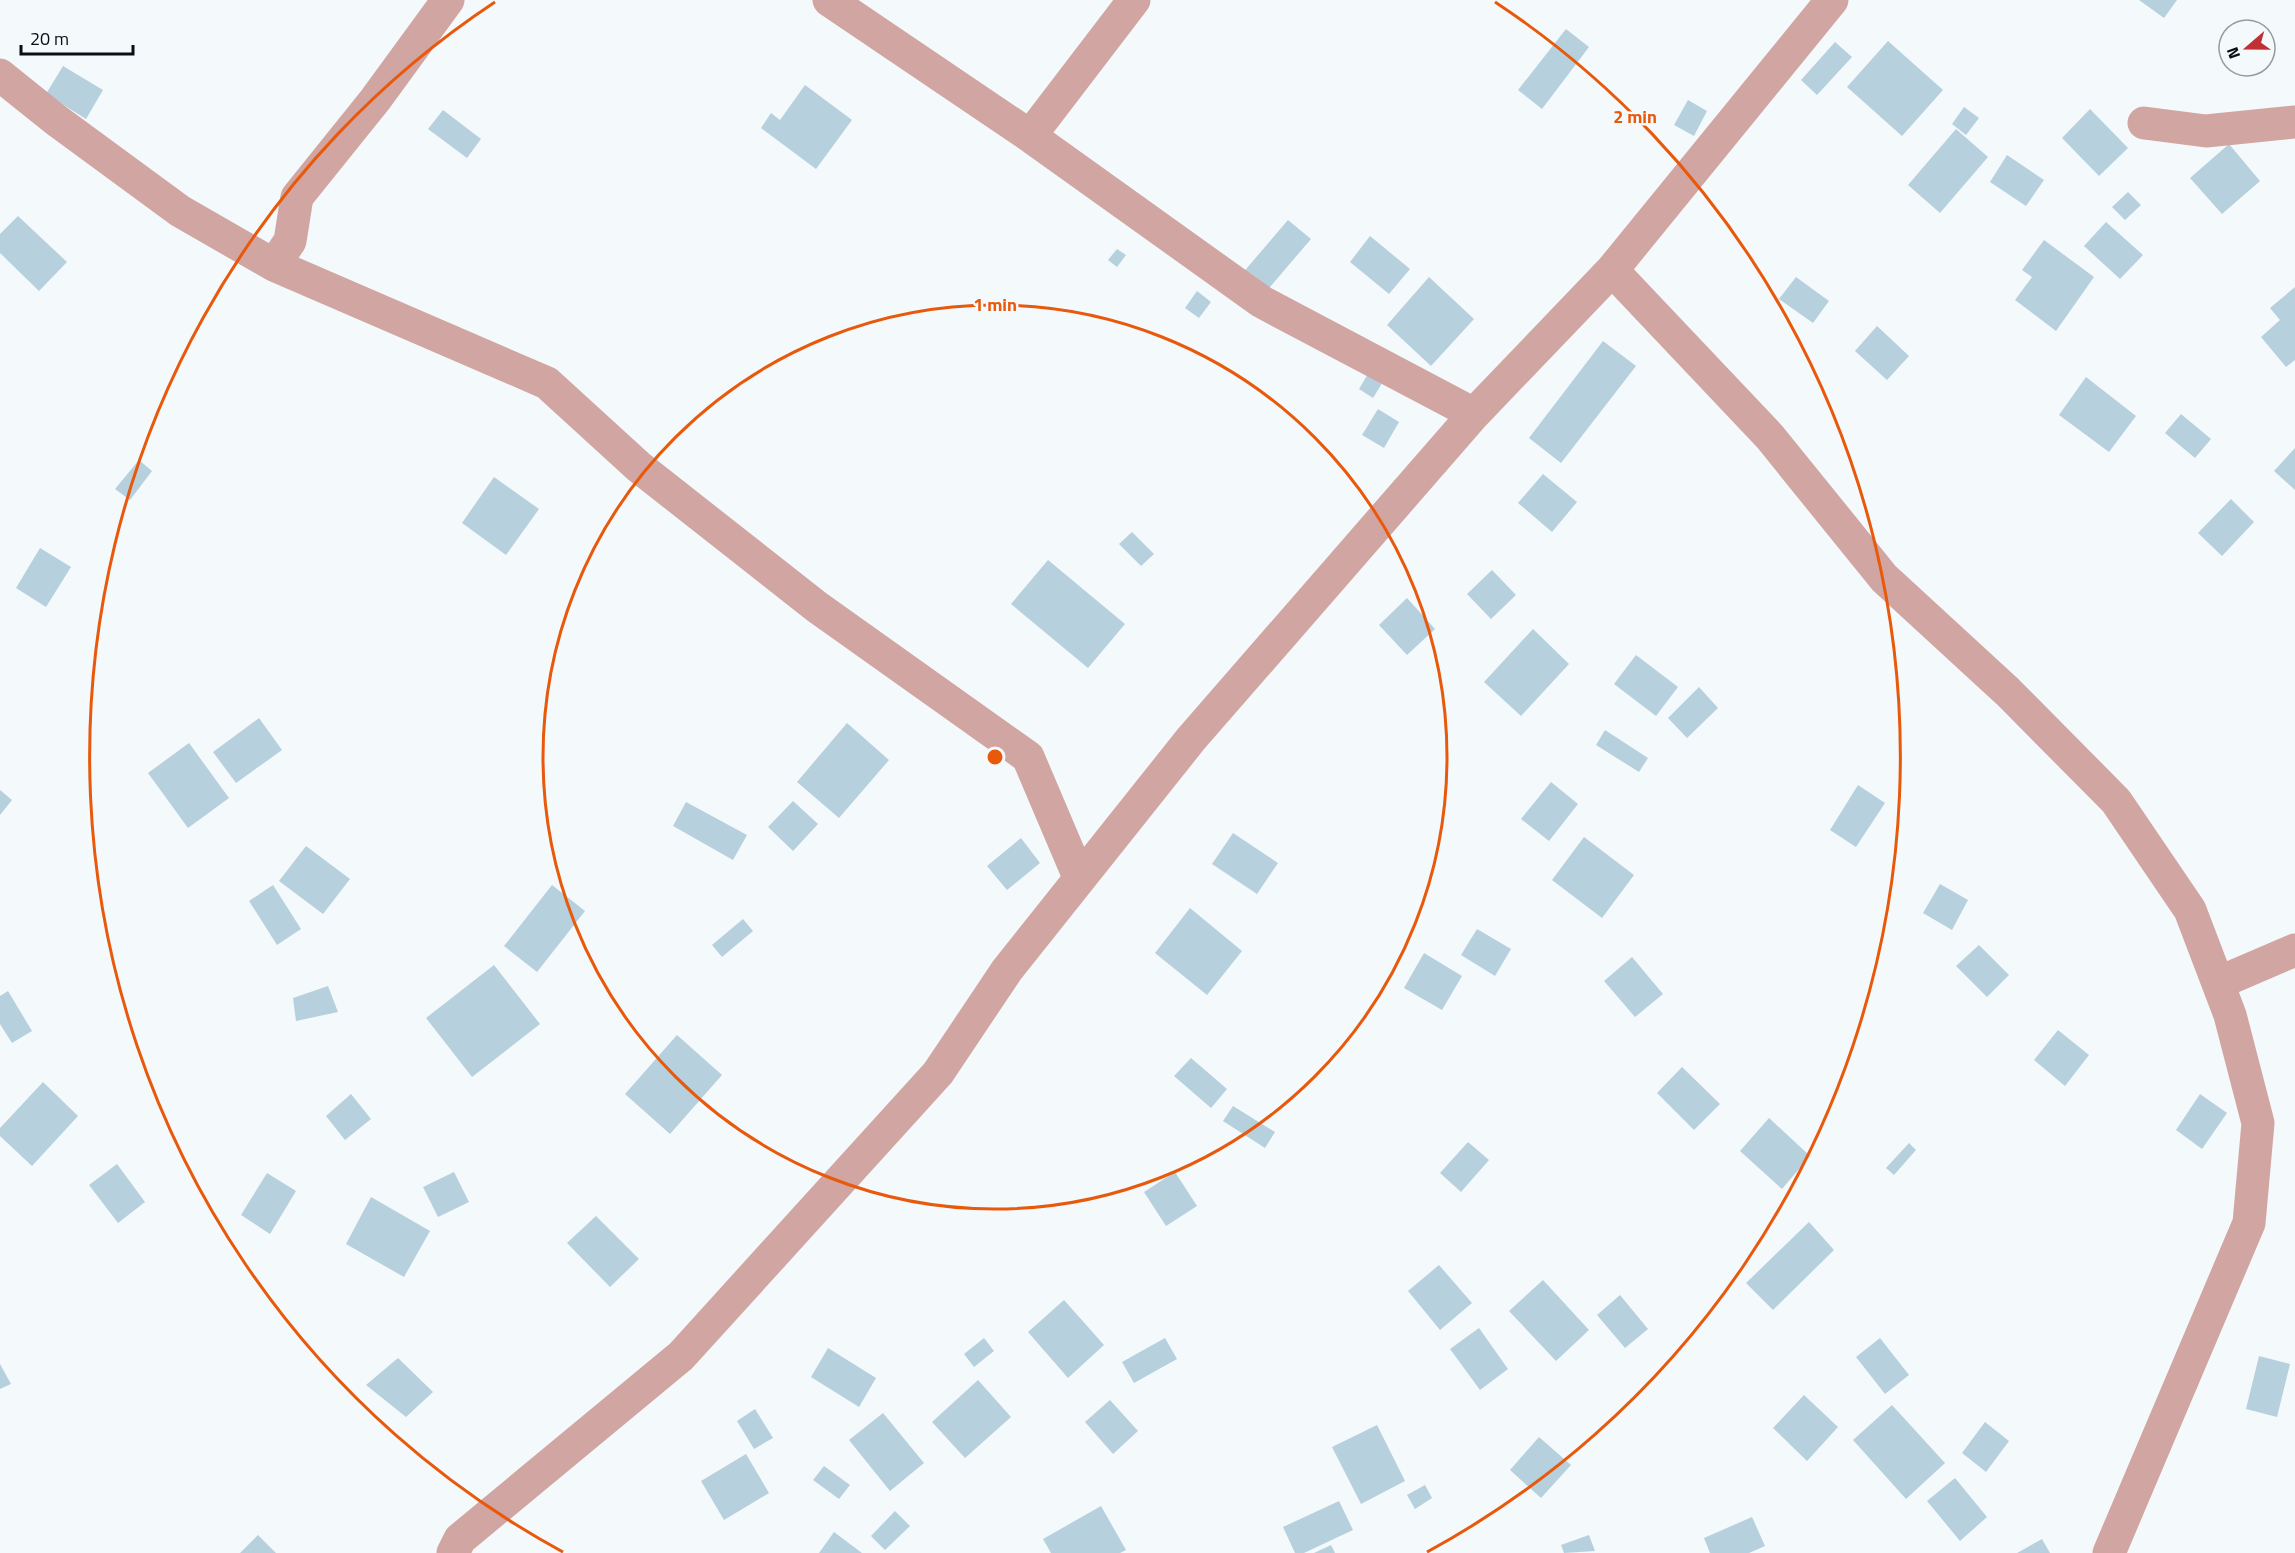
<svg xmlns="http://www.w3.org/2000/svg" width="2295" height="1553" viewBox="0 0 2295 1553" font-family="'Titillium Web',sans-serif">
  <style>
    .building { fill: #b6d0dd }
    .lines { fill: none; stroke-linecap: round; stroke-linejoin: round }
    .minor { stroke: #d1a5a1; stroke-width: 33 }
    .ring { fill: none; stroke: #e8590c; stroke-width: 3 }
    .centre { fill: #e8590c; stroke: #f4f9fc; stroke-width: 3 }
    .ring-label { font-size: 18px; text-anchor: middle; font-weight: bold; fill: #e8590c; stroke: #f4f9fc; stroke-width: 5; stroke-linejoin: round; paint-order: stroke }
  </style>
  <rect width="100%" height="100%" fill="#f4f9fc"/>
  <path class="building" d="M2139 0H2177L2164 18Z
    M1566 29 1589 47 1542 109 1518 90Z
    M1888 41 1943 90 1902 136 1847 87Z
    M1835 42 1852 57 1817 95 1801 80Z
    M63 66 103 90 86 119 46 94Z
    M805 85 852 120 816 169 761 128 771 113 780 120Z
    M1688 100 1707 111 1694 136 1674 125Z
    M1964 107 1979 118 1966 135 1952 124Z
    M2090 109 2128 148 2099 176 2062 138Z
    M443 110 481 139 467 158 428 129Z
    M1956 129 1988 157 1940 213 1908 185Z
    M2229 144 2260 181 2222 214 2190 178Z
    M2007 155 2044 180 2026 206 1990 182Z
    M2128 192 2141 205 2125 220 2112 207Z
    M18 216 67 262 39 291 0 253V234Z
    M1288 220 1311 239 1264 294 1241 275Z
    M2106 222 2143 255 2120 279 2084 246Z
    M1370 236 1410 269 1389 294 1350 262Z
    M2044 240 2094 277 2056 331 2015 300 2032 277 2022 270Z
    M1117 249 1126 255 1117 267 1108 260Z
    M1429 277 1474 319 1431 366 1387 325Z
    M1796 277 1829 301 1813 323 1779 299Z
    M2295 287V360L2286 367 2261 337 2280 320 2270 308Z
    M1197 291 1211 302 1199 318 1185 308Z
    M1877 326 1909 356 1887 380 1855 351Z
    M1603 341 1636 366 1561 463 1529 438Z
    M1369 372 1384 380 1373 398 1359 389Z
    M2086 377 2136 416 2109 452 2059 415Z
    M1378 409 1399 422 1384 448 1362 435Z
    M2181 414 2211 439 2195 458 2165 433Z
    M2295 448V490L2274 471Z
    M139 460 152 471 130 500 115 489Z
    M1543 474 1577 502 1552 532 1518 503Z
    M494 477 539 509 506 555 462 523Z
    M2231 499 2254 522 2222 556 2198 533Z
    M1132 532 1154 554 1141 566 1119 544Z
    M40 548 71 567 46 607 16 588Z
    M1048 560 1125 624 1088 668 1011 604Z
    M1492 570 1516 595 1491 619 1467 594Z
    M1407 598 1435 629 1407 655 1379 625Z
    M1533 629 1569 664 1521 716 1484 682Z
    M1636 655 1678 687 1656 716 1614 684Z
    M1699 687 1718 708 1687 738 1668 718Z
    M259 718 282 750 236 783 213 752Z
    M847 723 889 760 839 818 797 782Z
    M1605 730 1648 758 1639 772 1596 745Z
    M189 743 229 798 188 828 148 773Z
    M1551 782 1578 804 1549 841 1521 819Z
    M1858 785 1885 803 1856 847 1830 830Z
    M0 790 12 800 0 815Z
    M793 801 818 824 793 851 768 827Z
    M686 802 747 835 733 860 673 826Z
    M1233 833 1278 863 1257 894 1212 864Z
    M1584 837 1634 875 1602 918 1552 880Z
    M1021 838 1040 863 1007 890 987 866Z
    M306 846 350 879 323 914 279 881Z
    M1940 884 1968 900 1952 930 1923 913Z
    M273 885 301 929 277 945 249 901Z
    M552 885 585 911 537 972 504 946Z
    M1190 908 1242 951 1207 995 1155 953Z
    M743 919 753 931 722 957 712 945Z
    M1477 929 1511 949 1495 976 1461 955Z
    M1979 945 2009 975 1987 997 1956 966Z
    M1424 953 1462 976 1442 1010 1404 988Z
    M1632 957 1663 994 1635 1017 1604 981Z
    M494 965 540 1024 472 1077 426 1018Z
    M328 986 338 1012 296 1021 293 998Z
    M8 991 32 1031 12 1043 0 1024V996Z
    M2058 1030 2089 1055 2065 1086 2034 1060Z
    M677 1035 722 1075 670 1134 625 1094Z
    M1191 1058 1227 1089 1211 1108 1174 1076Z
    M1682 1067 1720 1104 1694 1130 1657 1093Z
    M43 1082 78 1116 32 1166 0 1136V1128Z
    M351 1094 371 1119 345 1140 326 1116Z
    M2200 1094 2227 1113 2202 1149 2176 1130Z
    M1233 1106 1275 1132 1265 1148 1223 1121Z
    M1769 1118 1810 1156 1782 1189 1740 1151Z
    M1468 1142 1489 1160 1461 1192 1440 1173Z
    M1909 1143 1916 1150 1894 1175 1886 1168Z
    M117 1164 145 1202 118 1223 89 1185Z
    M454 1172 469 1202 438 1217 423 1187Z
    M1175 1172 1197 1206 1166 1226 1144 1192Z
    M267 1173 296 1191 270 1234 241 1215Z
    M371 1197 430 1231 404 1277 346 1244Z
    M596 1216 639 1259 610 1287 567 1243Z
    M1809 1222 1834 1250 1773 1310 1746 1283Z
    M1439 1265 1472 1303 1440 1330 1408 1291Z
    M1543 1280 1589 1330 1556 1361 1509 1311Z
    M1620 1295 1648 1329 1625 1348 1597 1315Z
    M1064 1300 1104 1345 1068 1378 1028 1332Z
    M1479 1328 1508 1369 1480 1390 1450 1349Z
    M984 1338 994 1351 974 1367 964 1354Z
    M1165 1338 1177 1359 1134 1383 1122 1362Z
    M1880 1338 1909 1375 1885 1394 1856 1357Z
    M828 1348 876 1378 859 1407 811 1377Z
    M2259 1356 2290 1364 2277 1417 2246 1409Z
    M398 1358 433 1392 406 1417 366 1385Z
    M0 1364 11 1384 0 1389Z
    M978 1380 1011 1417 965 1458 932 1422Z
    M1804 1395 1838 1427 1807 1461 1773 1428Z
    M1110 1400 1138 1431 1113 1454 1085 1422Z
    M1892 1405 1945 1463 1906 1499 1853 1440Z
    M755 1409 773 1438 754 1449 737 1421Z
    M883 1413 924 1463 890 1491 849 1440Z
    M1985 1422 2009 1441 1986 1472 1962 1453Z
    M1377 1425 1405 1481 1361 1504 1332 1447Z
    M1539 1437 1571 1465 1541 1498 1510 1470Z
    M746 1454 769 1493 724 1520 701 1481Z
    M824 1466 850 1485 839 1499 813 1480Z
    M1955 1478 1987 1517 1960 1541 1927 1501Z
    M1425 1485 1432 1498 1415 1509 1407 1495Z
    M1339 1501 1353 1530 1304 1553H1295L1283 1527Z
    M1101 1506 1126 1550 1120 1553H1051L1043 1539Z
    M895 1511 910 1526 885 1550 871 1536Z
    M1752 1517 1765 1546 1749 1553H1710L1704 1538Z
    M834 1532 862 1553H819Z
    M258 1535 276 1553H240Z
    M1589 1535 1595 1551 1564 1553 1561 1545Z
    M2042 1539 2050 1553H2017Z
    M1331 1545 1335 1553H1314Z"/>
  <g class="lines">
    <path class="minor" d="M829 0 1030 136 1262 302 1474 414
      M0 75 56 120 180 211 274 265 547 383 639 467 817 607 1028 757 1079 877
      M2144 123 2206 131 2295 122
      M1030 136 1134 0
      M274 265 290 241 297 197 375 100 448 0
      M1612 270 1770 437 1884 578 2008 692 2116 801 2190 910 2230 1015 2258 1123 2249 1223 2109 1553
      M2218 983 2295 950
      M453 1553 460 1539 681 1356 938 1073 1007 970 1191 739 1474 414 1612 270 1832 0"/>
  </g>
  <g class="ring">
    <circle cx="995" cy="757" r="452"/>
    <path d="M563 1552A905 905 0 0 1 495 2M1495 2A905 905 0 0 1 1427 1552"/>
  </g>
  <circle cx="995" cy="757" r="9" class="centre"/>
  <g class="ring-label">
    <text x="1635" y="123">2 min</text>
    <text x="995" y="311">1 min</text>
  </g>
  <g transform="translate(2247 48) rotate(250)"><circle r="28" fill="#f4f9fc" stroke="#959ca0" stroke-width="1.5"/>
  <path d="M0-4.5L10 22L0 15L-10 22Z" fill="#c03035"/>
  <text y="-9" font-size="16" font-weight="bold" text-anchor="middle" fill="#071015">N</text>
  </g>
  <path d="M21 45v9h112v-9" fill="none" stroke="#071015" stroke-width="3"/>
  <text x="30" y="45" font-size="18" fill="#071015" stroke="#f4f9fc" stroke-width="4.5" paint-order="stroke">20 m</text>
</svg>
